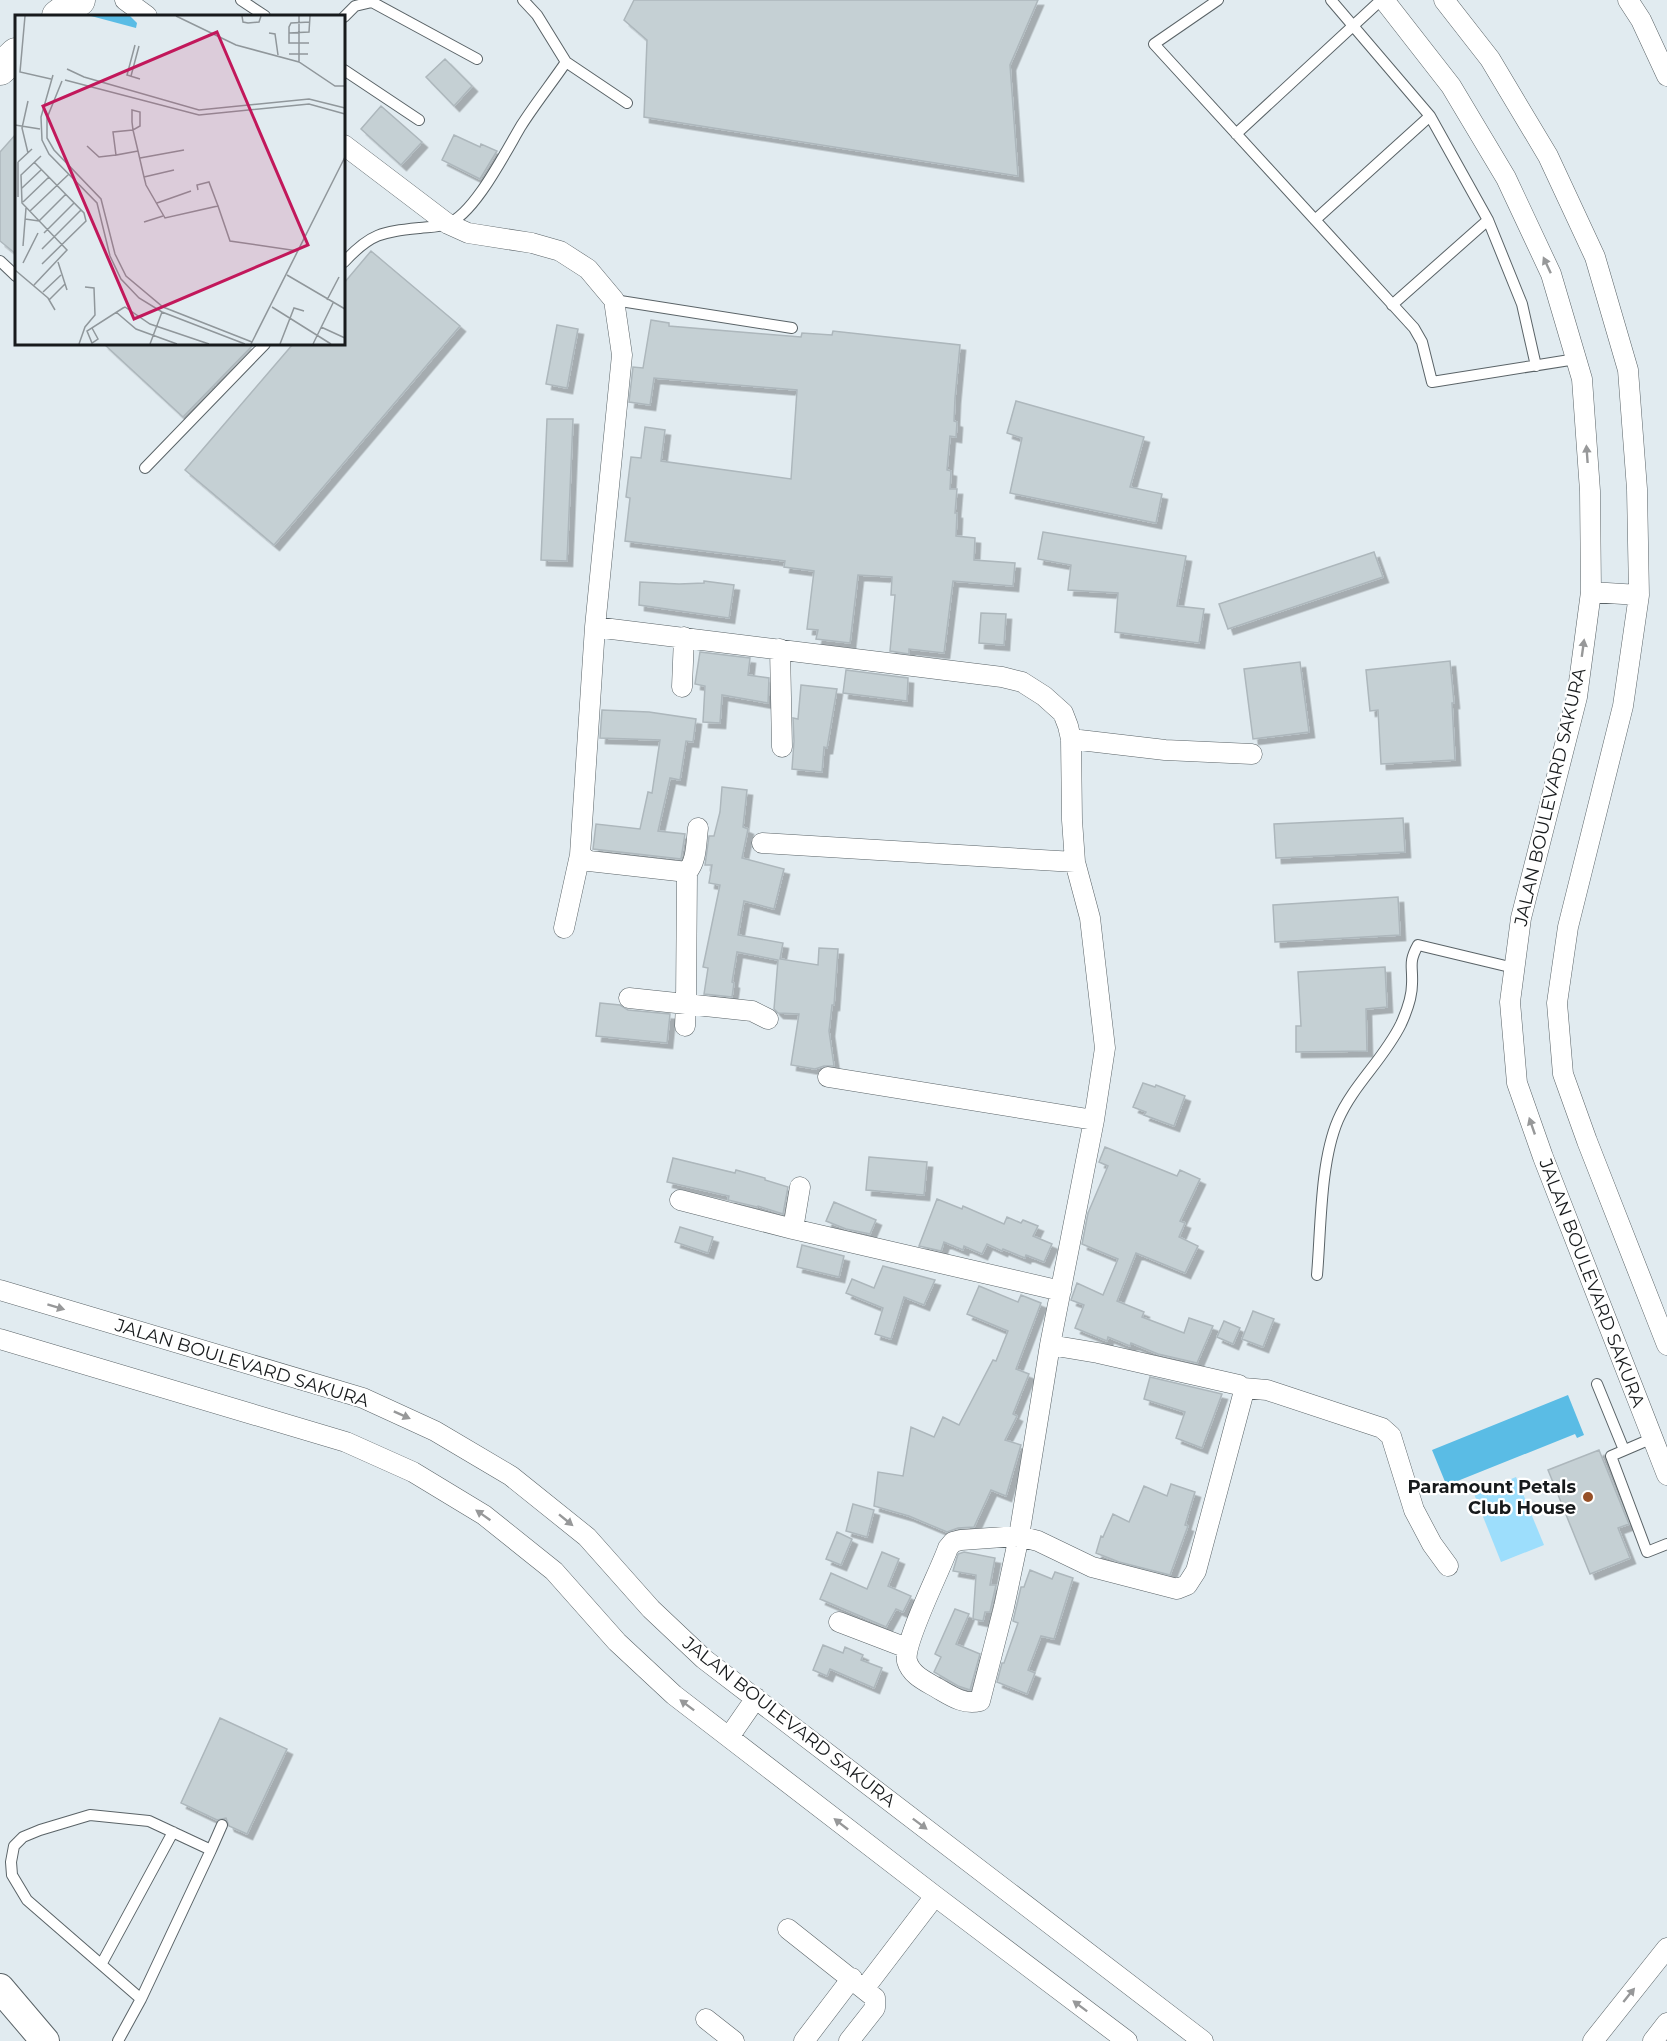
<svg xmlns="http://www.w3.org/2000/svg" width="1667" height="2041" viewBox="0 0 1667 2041" font-family="Montserrat,sans-serif">
  <style>
    .green { fill: #9ddefc }
    .water { fill: #5abce5 }
    .building { fill: #c5d0d4; stroke: #adb7bc; stroke-width: 1.5; filter: url(#shadow) }
    .lines { fill: none; stroke-linecap: round; stroke-linejoin: round }
    .service-casing { stroke: #5a6367; stroke-width: 12 }
    .minor-casing { stroke: #5a6367; stroke-width: 21 }
    .secondary-casing { stroke: #5a6367; stroke-width: 30 }
    .primary-casing { stroke: #5a6367; stroke-width: 33 }
    .service { stroke: #fff; stroke-width: 10 }
    .minor { stroke: #fff; stroke-width: 20 }
    .secondary { stroke: #fff; stroke-width: 28 }
    .primary { stroke: #fff; stroke-width: 32 }
    .oneway { fill: #979899 }
    .poi-dot { fill: #965028; stroke: #fff; stroke-width: 2 }
    .labels { text-anchor: middle; dominant-baseline: central; stroke-width: 4.5; stroke-linejoin: round; paint-order: stroke }
    .street-label { font-size: 18px; fill: #171a1c; stroke: #fff }
    .poi-label { font-size: 18px; font-weight: bold; fill: #171a1c; stroke: #fff; text-anchor: end }
    .inset-road { fill: none; stroke: #90979b; stroke-width: 1.5 }
    .view { fill: #c2185b; fill-opacity: 0.15; stroke: #c2185b; stroke-width: 3 }
    .inset-edge { fill: none; stroke: #171a1c; stroke-width: 3 }
  </style>
  <defs>
    <filter id="shadow"><feDropShadow dx="5.5" dy="5.5" stdDeviation="0" flood-color="#0004"/></filter>
  </defs>
  <rect width="100%" height="100%" fill="#e1ebf0"/>
  <path class="green" d="M1516 1477 1544 1545 1501 1562 1474 1494Z"/>
  <path class="water" d="M1568 1395 1584 1435 1577 1438 1575 1434 1455 1482V1486L1448 1489 1432 1450Z"/>
  <path class="building" d="M634 0H1038L1010 65 1018 176 644 117 647 40 624 20Z
    M445 59 472 86 454 106 426 77Z
    M381 106 422 142 401 165 361 129Z
    M16 134V254L0 241V152Z
    M454 135 480 147 481 144 497 151 480 179 442 160Z
    M371 251 460 326 274 545 185 470 293 344H344V283Z
    M651 320 669 323V326L801 337 802 333 832 335 833 331 960 345 955 398 954 421 957 422 956 437 950 436 947 470 951 471 950 489H957L955 513H957L956 536 975 538 974 560 1015 563 1013 586 953 581 944 653 909 649V654L890 651 895 595H891L892 577 858 575 850 643 816 639 818 630 807 629 814 571 784 567 785 561 625 541 630 498 626 497 631 457 641 458 645 427 665 430 661 461 791 479 797 390 654 378 650 405 629 402 633 367 643 368Z
    M557 325 578 329 567 388 546 384Z
    M104 344H254L183 417Z
    M1016 401 1144 437 1130 487 1162 494 1156 523 1010 493 1022 438 1007 433Z
    M547 419H573L567 561 541 560Z
    M1043 532 1186 556 1177 606 1204 609 1199 643 1115 632 1118 593 1068 590 1071 565 1038 559Z
    M1374 552 1383 577 1228 629 1219 604Z
    M704 581 734 585 729 618 639 605 640 582 679 584 704 583Z
    M981 613 1006 614 1004 645 979 643Z
    M700 652 750 658 748 675 769 678 768 703 722 695 720 723 703 722 705 686 695 684Z
    M1450 661 1454 703H1452L1455 760 1381 764 1378 710 1370 711 1366 670Z
    M1300 662 1309 732 1253 739 1244 669Z
    M846 670 908 678 907 701 843 693Z
    M801 685 837 689 827 748 824 747 822 772 792 769 794 741 793 718 798 719Z
    M602 710 649 712 696 719 693 742 686 741 680 780 670 778 658 831 685 834 681 859 593 849 596 824 640 829 648 792 652 793 660 740 600 738Z
    M722 787 747 790 743 827 748 829 742 858 784 869 774 909 744 901 738 935 783 943 780 959 818 965 819 948 838 949 834 1005H832L829 1031 834 1066H824L815 1069 791 1065 799 1014 778 1013 774 1009 778 960 737 952 732 982 734 983 732 997 704 994 708 968 703 967 720 885 709 883 712 865H705L709 836H714L720 812Z
    M1403 818 1405 852 1276 858 1274 824Z
    M1398 897 1400 935 1275 942 1273 905Z
    M1385 967 1387 1007 1366 1009 1367 1051 1296 1052V1026H1301L1298 972Z
    M600 1003 620 1005 628 1010 670 1014 667 1043 596 1036Z
    M1143 1083 1155 1087 1156 1085 1185 1096 1174 1126 1144 1115 1146 1112 1133 1107Z
    M1105 1147 1177 1176 1180 1170 1200 1179 1180 1221 1185 1223 1179 1237 1198 1246 1185 1273 1136 1253 1117 1301 1144 1312 1142 1317 1184 1333 1189 1318 1213 1326 1197 1363 1158 1354 1131 1343 1130 1346 1108 1337 1107 1341 1075 1328 1084 1305 1071 1300 1077 1283 1103 1295 1118 1259 1082 1244 1088 1213 1108 1166 1099 1162Z
    M869 1157 927 1162 924 1195 866 1190Z
    M673 1158 735 1173 736 1170 765 1178V1180L788 1187 783 1214 758 1206 757 1207 728 1200 729 1196 667 1182Z
    M937 1199 962 1209 963 1206 1004 1224 1007 1217 1021 1223 1023 1220 1038 1226 1033 1236 1052 1244 1044 1262 1026 1255 1025 1258 1003 1249 1002 1251 987 1244 982 1254 964 1246 963 1250 944 1242 941 1251 919 1246Z
    M834 1202 876 1220 870 1234 846 1229 826 1221Z
    M680 1227 713 1237 708 1253 675 1242Z
    M802 1245 844 1256 839 1277 797 1267Z
    M883 1266 935 1280 924 1305 904 1297 891 1339 875 1334 883 1308 846 1293 852 1279 874 1288Z
    M979 1286 1018 1302 1021 1295 1041 1303 1016 1369 1029 1374 1013 1414 1017 1416 1005 1440 1021 1445 1006 1496 991 1490 974 1527 958 1528 947 1532 909 1516 874 1506 878 1472 903 1476 911 1427 934 1437 943 1417 959 1425 993 1360 996 1361 1008 1331 967 1314Z
    M1253 1311 1274 1319 1263 1347 1242 1339Z
    M1224 1321 1240 1328 1233 1344 1217 1337Z
    M1150 1377 1222 1394 1202 1448 1176 1438 1185 1412 1144 1399Z
    M1599 1450 1629 1524 1618 1528 1630 1558 1590 1574 1548 1470Z
    M1171 1484 1195 1492 1185 1525 1188 1526 1170 1575 1119 1562 1096 1553 1101 1536 1103 1537 1113 1514 1129 1522 1144 1486 1167 1496Z
    M853 1504 874 1510 867 1537 846 1531Z
    M837 1532 852 1539 841 1565 826 1559Z
    M882 1552 899 1559 888 1586 911 1596 903 1612 896 1609 886 1627 820 1599 831 1573 867 1589Z
    M964 1552 995 1558 990 1585H996L990 1612H985L983 1621 973 1619 976 1575 953 1571 958 1554Z
    M1030 1570 1052 1579 1055 1572 1073 1578 1054 1639 1041 1636 1028 1670 1035 1673 1027 1694 997 1682 1002 1663H1004L1018 1623 1013 1621 1021 1587H1024Z
    M955 1609 969 1614 956 1644 980 1654 970 1690 958 1686 934 1672 941 1657 935 1654Z
    M823 1645 843 1653 845 1647 863 1655 861 1660 882 1668 874 1688 830 1669 827 1676 813 1670Z
    M220 1718 287 1749 247 1834 229 1826 226 1818 217 1820 181 1803Z"/>
  <g class="lines">
    <defs>
      <path id="service" d="M241 0 265 16
        M523 0 537 15 566 62
        M1218 0 1154 44 1414 328 1422 342 1432 382 1576 359
        M1331 0 1430 116 1488 220 1522 304 1536 366
        M344 17 355 6 372 2 477 59
        M344 70 419 120
        M1236 134 1381 0
        M1315 220 1430 116
        M0 261 16 276
        M344 262C371 233 382 232 420 228 428 227 439 227 447 224 474 215 506 151 521 126 535 104 551 84 566 62L627 103
        M614 300 792 328
        M1392 305 1488 220
        M145 468 265 344
        M1317 1275C1321 1229 1320 1162 1338 1120 1353 1085 1384 1059 1401 1024 1406 1013 1412 996 1412 984 1413 966 1408 963 1418 945L1514 968
        M1597 1384 1624 1450
        M1653 1438 1611 1456 1647 1552 1667 1544
        M211 1850 149 1821 90 1815 40 1830 23 1837 14 1846 11 1862 12 1875 27 1900 141 1999 211 1850 222 1825
        M102 1963 173 1832
        M118 2041 141 1999"/>
      <path id="minor" d="M125 0 147 16
        M1384 0 1451 86 1506 178 1551 274 1582 379 1590 491 1591 592 1577 697 1521 918 1510 1002 1517 1083 1543 1157 1667 1475
        M1444 0 1490 59 1548 156 1595 257 1628 370 1637 489 1639 595 1623 706 1568 927 1557 1003 1563 1074 1587 1141 1667 1345
        M1628 0 1641 20 1667 76
        M344 145 448 224 468 233 532 243 560 251 588 269 614 300 622 355 595 627 1002 677 1022 682 1044 696 1063 713 1068 726 1071 739 1072 820 1075 862 1090 918 1105 1048 1094 1120 1050 1345 1019 1536 1004 1607 980 1701C963 1705 951 1696 937 1688 925 1681 911 1675 907 1661 903 1643 941 1569 948 1548L953 1542 961 1540 1019 1536 1038 1541 1092 1567 1177 1589 1187 1585 1196 1571 1244 1391 1239 1385 1098 1353 1050 1345
        M1591 592 1639 595
        M595 627 580 855 589 861 687 872C697 861 696 843 698 828
        M780 649 782 747
        M682 687 684 637
        M1071 739 1165 750 1252 754
        M762 843 1075 862
        M564 928 580 855
        M629 998 752 1011 768 1019
        M685 1026 686 1003 687 872
        M828 1077 1094 1120
        M680 1200 793 1229 1061 1291
        M793 1229 800 1187
        M0 1290 363 1398 435 1431 511 1476 587 1537 651 1609 704 1659 1203 2041
        M0 1339 346 1442 413 1472 484 1515 554 1571 617 1642 674 1695 935 1896 1127 2041
        M1243 1388 1267 1390 1382 1428 1391 1436 1414 1510 1432 1544 1448 1566
        M839 1622 907 1648
        M729 1737 756 1698
        M788 1929 875 1998V2008L849 2041
        M864 1989 935 1896
        M706 2019 734 2041
        M804 2041 852 1978
        M1593 2041 1667 1948
        M1653 2041 1667 2023"/>
      <path id="secondary" d="M0 1988 45 2041"/>
      <path id="primary" d="M58 16 79 0
        M0 69 16 54"/>
    </defs>
    <use href="#service" class="service-casing"/>
    <use href="#minor" class="minor-casing"/>
    <use href="#secondary" class="secondary-casing"/>
    <use href="#primary" class="primary-casing"/>
    <use href="#service" class="service"/>
    <use href="#minor" class="minor"/>
    <use href="#secondary" class="secondary"/>
    <use href="#primary" class="primary"/>
  </g>
  <defs><path id="oneway-solid" d="M-6-.8H1V-3.2L6.5 0L1 3.2V.8H-6Z" transform="scale(1.5)"/></defs>
  <g class="oneway">
    <use href="#oneway-solid" transform="translate(1547 265) rotate(-115)"/>
    <use href="#oneway-solid" transform="translate(1587 454) rotate(-94)"/>
    <use href="#oneway-solid" transform="translate(1583 648) rotate(-82)"/>
    <use href="#oneway-solid" transform="translate(1532 1126) rotate(-109)"/>
    <use href="#oneway-solid" transform="translate(56 1307) rotate(17)"/>
    <use href="#oneway-solid" transform="translate(402 1415) rotate(24)"/>
    <use href="#oneway-solid" transform="translate(483 1515) rotate(-145)"/>
    <use href="#oneway-solid" transform="translate(566 1520) rotate(39)"/>
    <use href="#oneway-solid" transform="translate(687 1705) rotate(-143)"/>
    <use href="#oneway-solid" transform="translate(841 1824) rotate(-142)"/>
    <use href="#oneway-solid" transform="translate(920 1824) rotate(37)"/>
    <use href="#oneway-solid" transform="translate(1629 1995) rotate(-51)"/>
    <use href="#oneway-solid" transform="translate(1080 2006) rotate(-143)"/>
  </g>
  <circle class="poi-dot" cx="1588" cy="1497" r="6"/>
  <g class="labels">
    <g class="street-label">
      <text transform="translate(1550 797) rotate(-77)">JALAN BOULEVARD SAKURA</text>
      <text transform="translate(1592 1283) rotate(69)">JALAN BOULEVARD SAKURA</text>
      <text transform="translate(242 1363) rotate(17)">JALAN BOULEVARD SAKURA</text>
      <text transform="translate(789 1722) rotate(38)">JALAN BOULEVARD SAKURA</text>
    </g>
    <g class="poi-label">
      <text x="1576" y="1487">Paramount Petals<tspan x="1576" dy="21">Club House</tspan></text>
    </g>
  </g>
  <g transform="translate(15 15)">
    <rect width="330" height="330" fill="#e1ebf0"/>
    <path d="M76 1H115L122 8 121 13Z" fill="#5abce5"/>
    <path class="inset-road" d="M10 1 5 57 36 64M161 1 221 30 284 47 320 71H330M227 1 228 7 233 8 244 7 246 1M284 1V47M254 18 260 19 263 40M274 18 294 17 295 1M294 28H274V12L276 8 295 7M120 30 112 60 125 64M274 39H293M52 54 69 62 184 95 294 84 330 93M38 60 26 102 27 125 34 139 82 188 95 241 106 264 124 283 147 297 230 329M116 61 124 31M50 65 184 100 294 89 330 99M47 66 32 103V123L39 135 86 184 100 239 111 261 148 292 237 327M13 86 7 113 13 138M0 110 25 114M72 131 84 142 101 140M123 136 101 140 98 117 118 115 125 111V97L117 95V107L118 115 123 136 129 162 131 170 150 203 203 191 215 226 283 236M125 143 169 135M3 147 17 134M19 147 69 198 71 206 27 249M129 162 159 155M7 173 26 155M183 175 182 170 194 167 203 191M3 182V147M8 187 34 162M142 188 176 176M15 196 54 159M10 204 24 206 51 179M129 207 148 201M29 218 59 188M8 231 11 193M27 234 66 195M43 247 52 275M8 248 23 218M0 255 33 283 40 295M272 260 330 294M19 270 52 235 7 188 6 160 26 141M28 277 46 260M34 285 50 269M312 285 324 262M257 292 316 329M101 297 121 314 162 329M306 312 330 323M77 313 83 324 77 328 72 316 108 293 110 292 135 309 194 329M64 329 70 312 80 300 79 273 70 272M135 329 147 297M236 329 330 142M265 329 279 293 289 296M298 329 318 288"/>
    <path class="view" d="M202 17 293 230 119 304 28 91Z"/>
    <rect width="330" height="330" class="inset-edge"/>
  </g>
</svg>
